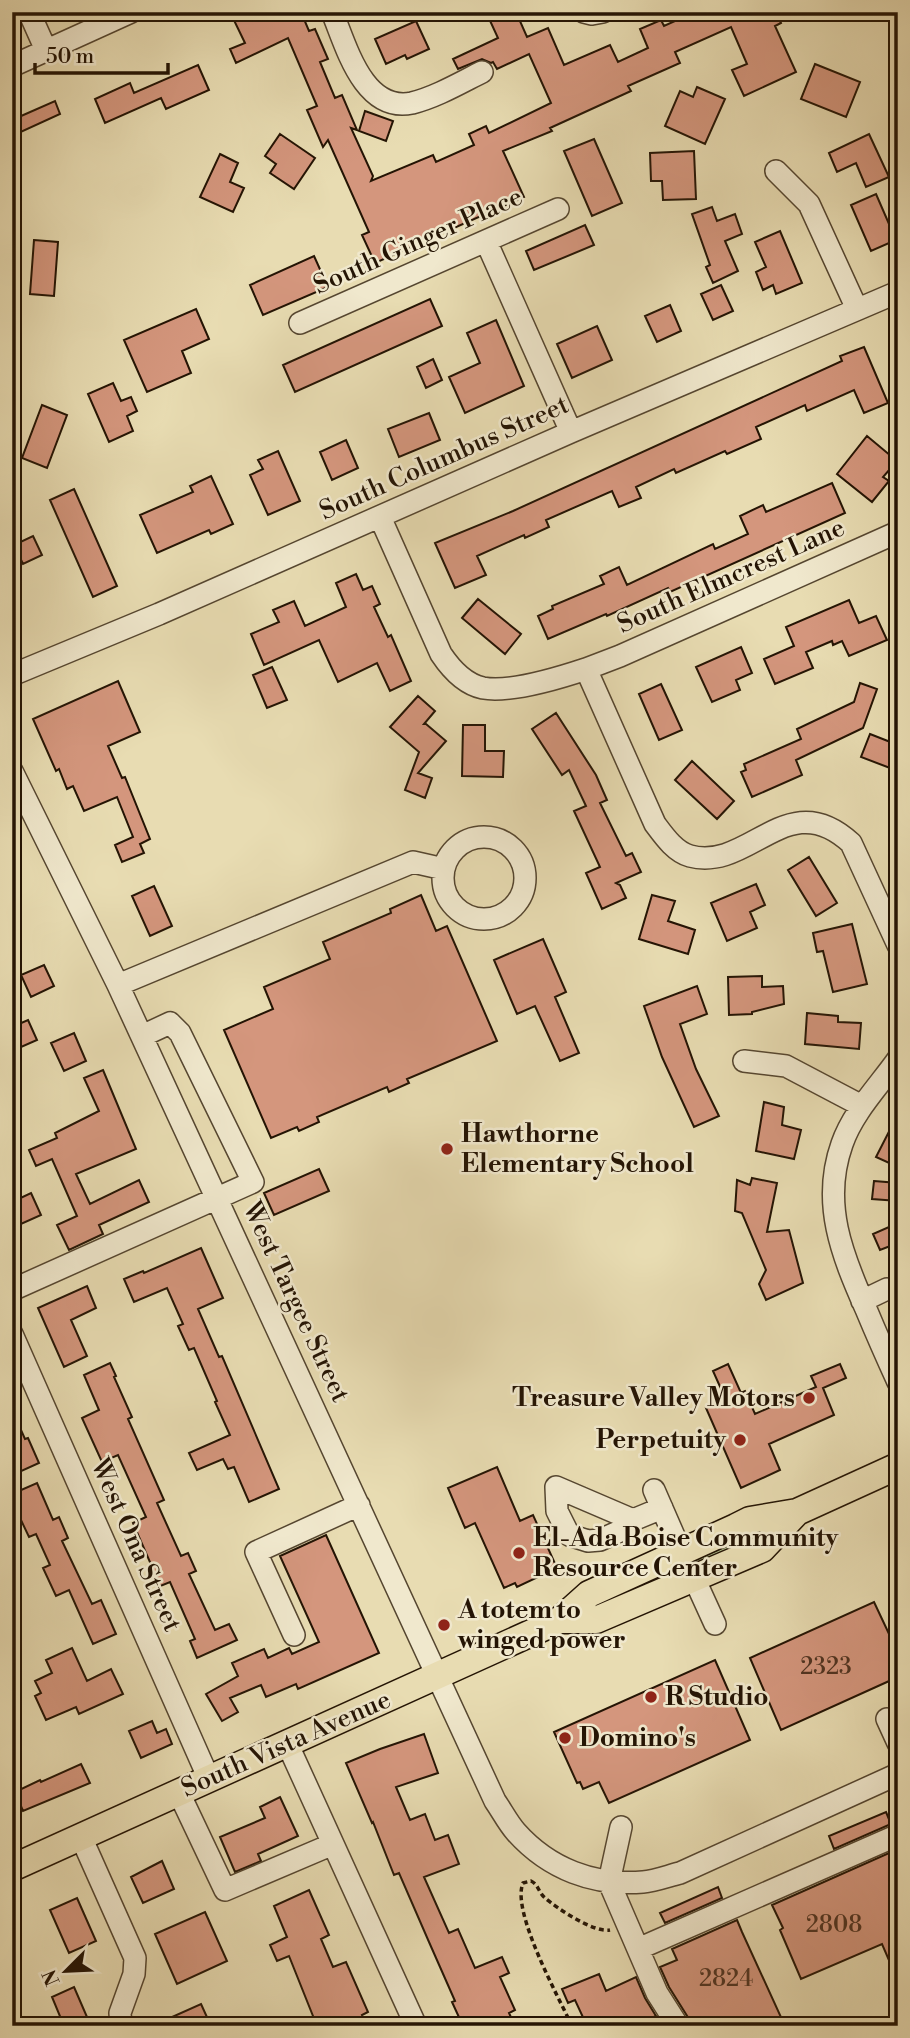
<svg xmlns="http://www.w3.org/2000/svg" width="910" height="2038" viewBox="0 0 910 2038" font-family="'Libre Bodoni',serif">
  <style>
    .green { fill: #b4c18e; stroke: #6c6a49; stroke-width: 2 }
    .building { fill: #d4967d; stroke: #241404; stroke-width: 2 }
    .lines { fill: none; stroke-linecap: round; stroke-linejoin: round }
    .minor-casing { stroke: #554630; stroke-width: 24 }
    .major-casing { stroke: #241404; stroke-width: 29 }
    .path { stroke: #241404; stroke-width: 3.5; stroke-dasharray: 5 3.5; stroke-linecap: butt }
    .minor { stroke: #f0e8cd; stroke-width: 21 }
    .major { stroke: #e8dcb2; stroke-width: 26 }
    .poi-dot { fill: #8f2418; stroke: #f0e8cd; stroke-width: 2.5 }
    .labels { text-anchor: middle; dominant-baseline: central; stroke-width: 5; stroke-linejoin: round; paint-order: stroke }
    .number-label { font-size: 23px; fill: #503422 }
    .street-label { font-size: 26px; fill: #241404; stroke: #f0e8cd }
    .poi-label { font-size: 26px; font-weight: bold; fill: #241404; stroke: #f0e8cd; text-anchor: start }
  </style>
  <rect width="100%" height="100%" fill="#e8dcb2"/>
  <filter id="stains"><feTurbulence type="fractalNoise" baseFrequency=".00286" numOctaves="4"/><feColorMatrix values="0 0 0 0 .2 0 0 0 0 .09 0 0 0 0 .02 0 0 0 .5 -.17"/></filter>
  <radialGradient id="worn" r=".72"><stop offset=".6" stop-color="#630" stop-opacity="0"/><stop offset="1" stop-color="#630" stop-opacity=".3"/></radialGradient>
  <path class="green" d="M781 1518 764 1536 596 1608 605 1599Z"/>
  <path class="building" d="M230 12H301L309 31 315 29 328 59 320 62 335 98 342 95 357 130 351 128 373 176 371 181 433 155 436 162 474 145 469 134 486 126 489 133 551 103 529 54 497 69 493 62 491 63 482 59 458 69 453 59 498 38 486 12H516L527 37 548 28 564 65 610 45 618 62 648 48 640 29 661 20 664 26 695 12H776L781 23 775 26 796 72 744 96 732 70 747 64 731 27 675 52 680 63 628 86 631 91 550 128 552 131 503 151 524 197 375 263 362 235 369 232 328 140 323 147 307 110 317 106 288 38 236 63 230 49 245 43Z
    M416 21 429 49 407 59 405 55 386 64 375 39Z
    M815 64 860 82 846 117 801 99Z
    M198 65 209 90 166 109 161 98 105 123 95 99 130 83 134 93Z
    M697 87 725 99 705 144 665 126 680 91 693 97Z
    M55 101 60 114 12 136V120Z
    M365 111 393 121 386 141 359 131Z
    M280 134 315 158 294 189 270 173 276 164 265 156Z
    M869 134 889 177 866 187 856 163 837 172 829 153Z
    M594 139 622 203 592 216 564 151Z
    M694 151 696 199 663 200 662 181H651L650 153Z
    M220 154 238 163 230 182 244 188 233 212 200 197Z
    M876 194 896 240 871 251 851 205Z
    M712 207 717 221 735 214 742 234 725 241 738 271 713 283 706 267 710 265 692 214Z
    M585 225 594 245 534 270 526 251Z
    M780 231 802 283 776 294 773 285 763 290 756 272 766 267 755 242Z
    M34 240 58 242 54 296 30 294Z
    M314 256 328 287 263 315 250 285Z
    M721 285 733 311 713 320 701 294Z
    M430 299 442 326 295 392 283 365Z
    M670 305 681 331 657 342 645 316Z
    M196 309 209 339 182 351 191 373 147 392 124 340Z
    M496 320 524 386 465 413 449 377 480 363 467 333Z
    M597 326 612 360 572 378 557 344Z
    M864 347 888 403 864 413 854 390 807 411 805 405 756 427 761 439 727 454 725 451 676 473 674 469 636 487 641 498 619 507 612 491 546 520 549 527 525 538 524 535 477 556 486 575 455 588 435 543 513 511 842 361 840 356Z
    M433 359 442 380 426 388 417 367Z
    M113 383 121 401 131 397 137 411 127 416 133 431 109 442 88 394Z
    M42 405 67 415 47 468 22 458Z
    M429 413 440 440 399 457 388 429Z
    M867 436 897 461 883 477 889 481 872 502 837 474Z
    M346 440 358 468 332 480 320 452Z
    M278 451 300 501 268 515 250 475 263 469 258 460Z
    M211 476 233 524 211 534 209 530 157 553 140 515 193 492 190 486Z
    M832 483 845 513 670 592 668 588 607 616 606 614 548 639 538 616 553 609 552 606 604 584 600 576 619 567 627 585 713 544 715 549 748 534 740 516 763 505 766 512Z
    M74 489 117 586 93 597 50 500Z
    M33 536 42 555 23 564 14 545Z
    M356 574 363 590 372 586 380 604 374 607 388 637 391 635 411 681 390 691 377 663 338 682 319 640 264 665 251 634 279 622 273 610 294 601 305 626 346 607 336 583Z
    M478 599 521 634 505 654 462 618Z
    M849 600 859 623 876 616 887 640 849 656 842 641 833 645 832 641 806 652 813 668 775 684 764 659 794 646 786 627Z
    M741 647 752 673 736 680 740 690 712 702 696 667Z
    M272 667 287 700 267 708 253 675Z
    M118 681 140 732 108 746 122 778 125 777 150 839 140 844 144 853 122 862 115 845 133 837 117 797 84 811 73 786 67 789 59 769 56 771 33 719Z
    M860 683 877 689 863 728 796 760 802 775 752 797 741 772 746 770 744 764 801 739 797 729 854 702Z
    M661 684 682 730 659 740 639 694Z
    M418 696 435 711 424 724H426L446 741 418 773 432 778 425 798 405 790 419 752 390 727Z
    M556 713 596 775 607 800 600 803 626 856 632 853 641 872 616 883 620 885 626 898 602 909 586 873 600 867 574 811 586 806 569 770 562 775 532 729Z
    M463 725H485V751H504L503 777 462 776Z
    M870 734 898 745V771L861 757Z
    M692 761 734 801 717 819 675 780Z
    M809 857 837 903 816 916 788 870Z
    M756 884 765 905 750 912 757 928 727 941 711 903Z
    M154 886 172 926 150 936 132 896Z
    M421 895 436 931 447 926 497 1041 407 1079 409 1083 389 1092 387 1087 317 1117 319 1122 299 1131 297 1127 271 1138 224 1030 273 1009 264 987 330 959 323 942 391 913 390 909Z
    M652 895 675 901 668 921 695 930 688 954 639 939Z
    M852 924 867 984 833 992 823 951 817 952 813 933Z
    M543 939 566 992 555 997 579 1053 560 1061 535 1006 517 1014 494 960Z
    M44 965 54 986 31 997 21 975Z
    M762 976V987L783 986 784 1004 752 1012V1014L729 1015 728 977Z
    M697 986 707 1014 680 1024 696 1069 719 1116 694 1127 662 1057 644 1006Z
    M807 1013 838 1016V1022L861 1023 859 1049 805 1044Z
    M28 1020 37 1040 12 1051V1027Z
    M74 1033 86 1061 64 1071 51 1043Z
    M103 1070 136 1149 76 1174 90 1204 139 1180 149 1202 99 1225 103 1234 69 1250 57 1225 77 1216 52 1159 36 1166 29 1150 57 1138 55 1133 99 1111 84 1078Z
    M764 1102 784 1107 782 1125 801 1130 794 1159 756 1151Z
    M898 1114V1167L876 1157Z
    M319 1169 329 1191 274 1215 264 1193Z
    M752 1178 777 1183 767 1232 789 1230 803 1283 766 1300 759 1284 766 1270 742 1213 735 1211 737 1180 750 1185Z
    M874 1181 898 1183V1201L872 1199Z
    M31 1193 41 1215 12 1228V1202Z
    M898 1223V1243L880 1250 873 1234Z
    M201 1248 223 1298 198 1309 219 1357 222 1356 279 1489 249 1502 234 1467 228 1469 223 1459 197 1470 189 1453 230 1435 215 1402 217 1401 194 1348 189 1350 178 1326 183 1324 167 1288 134 1302 124 1279 143 1271 144 1273Z
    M87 1286 96 1308 71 1320 87 1356 64 1367 38 1308Z
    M110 1363 116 1376 114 1377 132 1417 128 1419 164 1500 157 1503 181 1556 188 1553 196 1571 189 1574 215 1630 229 1624 237 1640 197 1658 190 1641 195 1639 170 1582 158 1587 151 1570 153 1569 133 1523 146 1517 118 1455 102 1462 82 1418 99 1410 84 1375Z
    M728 1364 741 1393 745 1391 755 1414 816 1387 811 1376 840 1364 846 1378 823 1388 834 1415 769 1444 780 1470 741 1488 706 1408 726 1400 713 1371Z
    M12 1410 25 1439 28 1438 39 1463 17 1473 12 1461Z
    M497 1467 520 1521 533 1515 557 1568 517 1587 515 1583 504 1588 475 1523 465 1528 448 1488Z
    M37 1483 53 1520 59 1517 68 1538 62 1541 92 1604 101 1600 116 1634 93 1644 69 1590 56 1596 43 1568 50 1565 36 1534 29 1537 12 1501V1494Z
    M326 1535 379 1653 298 1689 296 1684 266 1697 261 1685 230 1698 238 1712 222 1721 206 1694 238 1676 232 1663 264 1649 268 1658 289 1648 292 1654 319 1642 280 1556Z
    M874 1602 898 1653V1677L781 1730 750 1658Z
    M72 1648 87 1681 111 1669 123 1694 79 1714 76 1707 46 1720 35 1696 41 1693 35 1681 52 1673 46 1660Z
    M715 1660 750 1740 609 1803 599 1782 583 1789 580 1782 577 1783 554 1732Z
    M152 1721 157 1733 166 1729 172 1744 141 1758 129 1731Z
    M424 1734 438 1773 396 1787 410 1820 425 1814 435 1840 448 1835 459 1864 424 1877 449 1933 458 1929 475 1968 502 1957 509 1973 500 1977 515 2010 509 2013 515 2026H463L452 2002 455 2001 429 1942 399 1873 394 1875 373 1822 372 1823 346 1763 380 1749Z
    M81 1764 90 1783 23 1811 15 1792 40 1780 41 1782Z
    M280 1797 298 1836 258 1854 261 1861 235 1872 220 1837 265 1818 260 1807Z
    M886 1812 891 1824 834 1849 829 1836Z
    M898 1849V1981L882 1944 801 1979 780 1930 783 1928 772 1905Z
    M162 1861 174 1889 143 1903 131 1877Z
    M718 1887 722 1898 665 1923 660 1913Z
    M309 1890 329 1935 321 1939 333 1967 346 1962 368 2012 362 2015 367 2026H317L289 1956 277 1961 270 1945 287 1937 274 1906Z
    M77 1898 96 1941 69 1953 50 1910Z
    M205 1912 227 1961 177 1984 155 1934Z
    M737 1920 742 1932 785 2026H691L689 2019 669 1987 660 1967 677 1960 672 1949Z
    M599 1974 606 1991 636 1977 645 1998 656 2016 634 2026H587L575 2000 568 2003 562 1989Z
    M74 1987 87 2017 64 2026 52 1997Z
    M201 2004 211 2026H152Z"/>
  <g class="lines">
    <defs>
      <path id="minor" d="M29 12 46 50
        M332 12C346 45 363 113 412 103 436 97 460 83 482 72
        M584 12 592 14 603 12
        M12 66 131 12
        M776 171 809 204 857 309
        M486 241 571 432
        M300 323 558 209
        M380 517 441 654C451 669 464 684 483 688 511 693 559 678 586 669L655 824C664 836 675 852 690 856 750 872 787 784 851 843L898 945
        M586 669 620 656 898 532
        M12 675 159 614 571 432 898 292
        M12 771 118 985 495 1801C502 1811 508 1823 516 1832 549 1869 594 1886 643 1882 655 1881 668 1876 680 1873L898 1774
        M443 878a41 41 0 1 1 82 0a41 41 0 1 1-82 0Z
        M118 985 413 862 444 869
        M898 1059C879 1086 853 1112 842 1144 821 1203 842 1255 866 1309 876 1333 887 1358 898 1382
        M744 1061 786 1066 862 1106
        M12 1290 253 1182 180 1033 170 1023 142 1036
        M862 1301 887 1289
        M12 1334 209 1779
        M654 1490 681 1552
        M633 1520 556 1487 557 1511 569 1535 588 1541 600 1540 627 1528 633 1520 662 1508
        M694 1578 715 1624
        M294 1635 256 1552 359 1505
        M887 1719 898 1743
        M287 1743 416 2026
        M179 1793 225 1890 333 1844
        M621 1827 609 1882 657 1993 678 2026
        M81 1837 135 1958 134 1974 120 2013 121 2026
        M638 1949 898 1835"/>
      <path id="major" d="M560 1620H596L762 1549 797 1512
        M12 1868 560 1620 589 1594 736 1527 750 1520 797 1512 898 1466"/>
    </defs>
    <use href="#minor" class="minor-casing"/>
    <use href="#major" class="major-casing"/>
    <path class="path" d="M572 2026C558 1996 511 1911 523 1883L531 1881C539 1885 538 1892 545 1898 558 1909 594 1933 610 1930"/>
    <use href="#minor" class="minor"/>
    <use href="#major" class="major"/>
  </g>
  <g class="poi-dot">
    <circle cx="447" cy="1149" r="7"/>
    <circle cx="809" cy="1398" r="7"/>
    <circle cx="740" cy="1440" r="7"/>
    <circle cx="519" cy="1553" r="7"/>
    <circle cx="444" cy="1625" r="7"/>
    <circle cx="651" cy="1697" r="7"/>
    <circle cx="565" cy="1738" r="7"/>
  </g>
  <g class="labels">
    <g class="number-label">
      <text x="826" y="1667">2323</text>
      <text x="834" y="1925">2808</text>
      <text x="726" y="1979">2824</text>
    </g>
    <g class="street-label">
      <text transform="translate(418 241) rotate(-24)">South Ginger Place</text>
      <text transform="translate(444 458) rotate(-24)">South Columbus Street</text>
      <text transform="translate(731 576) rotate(-24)">South Elmcrest Lane</text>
      <text transform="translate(296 1302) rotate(65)">West Targee Street</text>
      <text transform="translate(136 1545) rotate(66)">West Ona Street</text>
      <text transform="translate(286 1744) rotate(-24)">South Vista Avenue</text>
    </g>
    <g class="poi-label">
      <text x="461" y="1134">Hawthorne<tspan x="461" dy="30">Elementary School</tspan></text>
      <text x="795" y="1398" text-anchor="end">Treasure Valley Motors</text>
      <text x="726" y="1440" text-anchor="end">Perpetuity</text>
      <text x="533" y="1538">El-Ada Boise Community<tspan x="533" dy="30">Resource Center</tspan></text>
      <text x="458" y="1610">A totem to<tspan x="458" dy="30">winged power</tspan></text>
      <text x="665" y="1697">R Studio</text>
      <text x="579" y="1738">Domino's</text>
    </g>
  </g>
  <rect width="910" height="2038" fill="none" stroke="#e8dcb2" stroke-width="42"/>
  <rect x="14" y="14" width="882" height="2010" fill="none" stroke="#241404" stroke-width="3.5"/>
  <rect x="21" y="21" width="868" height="1996" fill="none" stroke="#241404" stroke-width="2"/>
  <g transform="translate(66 1971) rotate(246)" stroke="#f0e8cd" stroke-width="5" paint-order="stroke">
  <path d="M0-5L12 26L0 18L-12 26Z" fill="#241404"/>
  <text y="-10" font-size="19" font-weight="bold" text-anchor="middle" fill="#241404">N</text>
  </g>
  <path d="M35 63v10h133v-10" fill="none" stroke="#241404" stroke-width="3.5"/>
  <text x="46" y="63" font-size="21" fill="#241404" stroke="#f0e8cd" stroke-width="5" paint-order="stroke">50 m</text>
  <rect width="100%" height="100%" filter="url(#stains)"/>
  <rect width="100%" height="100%" fill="url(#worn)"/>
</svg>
